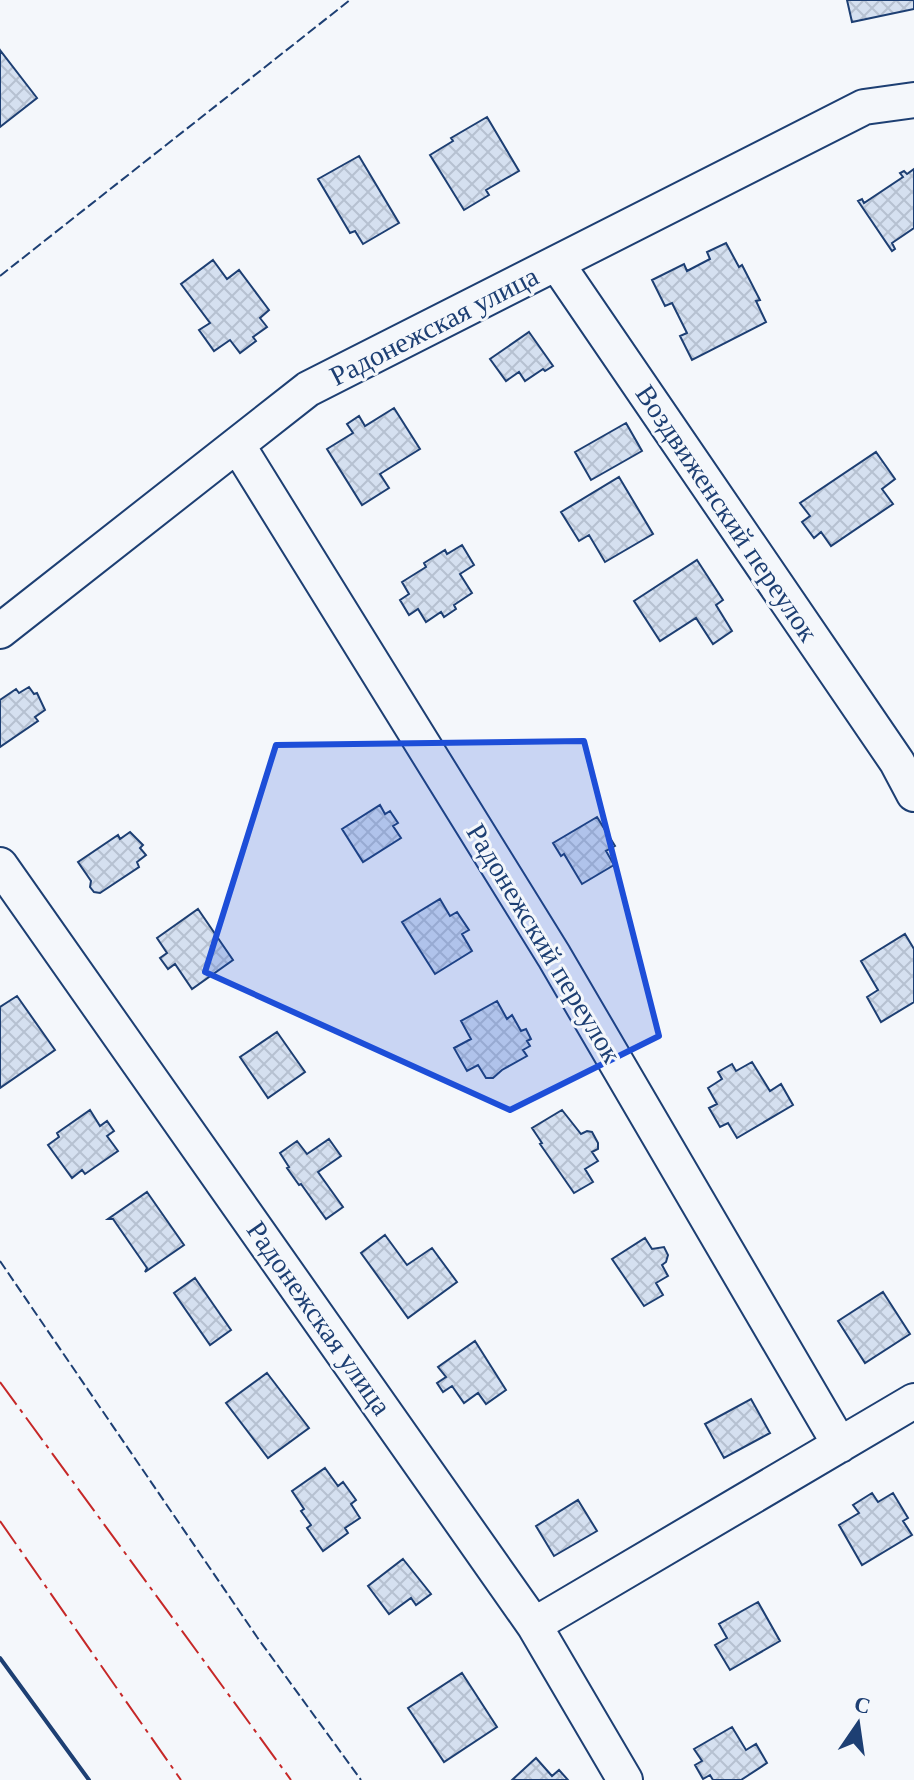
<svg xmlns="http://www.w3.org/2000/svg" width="914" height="1780" viewBox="0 0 914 1780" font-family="'Times New Roman',serif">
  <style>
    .building { fill: url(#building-cross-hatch); stroke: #1d3f73; stroke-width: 2 }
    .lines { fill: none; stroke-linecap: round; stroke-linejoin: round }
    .minor-casing { stroke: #1d3f73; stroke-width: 38 }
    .minor { stroke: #f4f7fb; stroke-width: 34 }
    .fence { stroke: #1d3f73; stroke-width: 2; stroke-dasharray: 10 4; stroke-linecap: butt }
    .wall { stroke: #1d3f73; stroke-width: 4 }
    .power { stroke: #c62828; stroke-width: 2; stroke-dasharray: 28 6 4 6; stroke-linecap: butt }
    .marked { fill: #1d4ed8; fill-opacity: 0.2; stroke: #1d4ed8; stroke-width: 6; stroke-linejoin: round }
    .labels { text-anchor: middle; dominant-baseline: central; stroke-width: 6; stroke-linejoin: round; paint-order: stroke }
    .street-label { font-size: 28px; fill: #1d3f73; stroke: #f4f7fb }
  </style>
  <defs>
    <pattern id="building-cross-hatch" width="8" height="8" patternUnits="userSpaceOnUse" patternTransform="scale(2)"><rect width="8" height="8" fill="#d5e0f0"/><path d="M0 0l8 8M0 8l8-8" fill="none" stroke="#b6c1d1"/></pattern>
  </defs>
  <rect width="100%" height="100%" fill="#f4f7fb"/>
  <path class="building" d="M847 0H914V9L852 22Z
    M0 50 37 98 0 127Z
    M487 117 519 171 486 190 489 195 464 210 430 155 453 141 451 138Z
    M359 156 399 223 363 244 355 231 350 233 318 179Z
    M914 169V228L892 243 895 249 892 251 858 201 862 199 864 203 903 177 900 173 904 171 907 174Z
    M726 243 739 267 742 265 760 300 756 301 766 322 692 360 680 336 687 333 672 303 665 306 652 280 684 264 687 271 710 259 707 252Z
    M213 260 227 279 239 270 269 310 260 318 267 327 253 337 256 341 240 353 230 340 214 351 199 330 210 323 181 284Z
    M529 332 553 366 545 371 543 369 525 381 519 372 506 381 490 359Z
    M394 408 420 449 380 474 389 488 362 505 327 449 353 433 347 424 359 416 365 426Z
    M626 423 642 451 591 480 575 452Z
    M876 452 895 479 882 489 893 504 831 546 821 532 814 538 802 522 810 516 800 503Z
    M619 477 653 534 605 562 589 535 579 541 561 512Z
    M462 545 474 565 460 574 472 593 454 605 456 609 444 617 441 612 426 622 418 609 409 615 400 600 409 594 402 582 426 567 424 563 445 550 447 554Z
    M697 560 723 600 716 605 732 631 713 644 696 618 660 641 634 601Z
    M29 687 34 694 37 693 45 710 35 717 38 721 0 747V700L16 689 19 693Z
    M380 805 385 814 390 811 398 823 393 826 401 838 363 862 342 829Z
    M597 817 615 846 606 851 614 865 582 884 564 854 561 856 553 843Z
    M130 832 143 845 140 848 146 855 137 862 139 867 100 893 94 892 90 887 91 881 78 862 118 835 120 839Z
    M440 899 450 916 457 912 469 930 462 934 472 951 435 974 402 922Z
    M198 909 233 960 192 989 175 964 168 969 160 958 167 953 157 938Z
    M905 934 914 949V1002L881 1022 867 997 878 990 861 961Z
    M17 996 55 1050 0 1088V1007Z
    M497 1001 507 1019 512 1015 521 1031 526 1029 531 1039 527 1041 530 1046 523 1050 527 1056 502 1070 493 1078H486L478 1065 467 1071 454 1048 471 1039 461 1021Z
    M277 1032 305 1072 268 1098 240 1057Z
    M752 1062 770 1091 781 1084 793 1105 737 1138 728 1123 720 1127 709 1108 717 1104 708 1088 722 1079 718 1072 732 1064 736 1071Z
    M90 1110 100 1126 107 1121 114 1131 107 1136 118 1151 85 1174 82 1170 72 1178 48 1145 59 1137 57 1133Z
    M562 1110 581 1134 587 1131 592 1132 598 1143V1149L592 1152 598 1161 585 1169 593 1182 574 1193 540 1144 542 1143 532 1128Z
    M329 1139 341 1156 318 1172 343 1207 326 1219 301 1184 299 1185 287 1168 289 1167 280 1153 297 1141 307 1154Z
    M147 1192 184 1245 145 1272 147 1268 113 1219H108Z
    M385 1235 407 1265 432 1248 457 1282 408 1318 361 1253Z
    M645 1238 652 1249 664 1247 668 1255 666 1262 662 1265 668 1276 656 1283 663 1295 644 1306 612 1259Z
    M195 1278 231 1330 210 1345 174 1293Z
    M883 1292 910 1334 865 1363 838 1321Z
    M475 1341 506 1390 486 1404 478 1393 464 1403 452 1386 443 1392 437 1383 446 1377 438 1367Z
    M267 1373 309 1428 268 1458 226 1403Z
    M751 1399 770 1433 724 1458 705 1424Z
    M325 1468 338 1486 343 1482 356 1500 351 1504 360 1518 345 1528 348 1533 323 1551 307 1528 311 1525 301 1511 304 1509 292 1491Z
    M872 1493 878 1502 893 1493 908 1518 903 1521 912 1535 862 1565 839 1525 859 1513 853 1505Z
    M578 1500 597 1531 554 1556 536 1526Z
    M403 1559 431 1594 416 1605 411 1598 389 1614 368 1586Z
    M758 1602 780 1641 730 1670 715 1645 727 1638 719 1624Z
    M462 1673 497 1727 444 1762 408 1708Z
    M732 1727 746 1750 756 1744 767 1763 741 1780H713L710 1775 703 1779 695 1765 702 1761 694 1749Z
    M536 1758 552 1776 559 1770 568 1780H512Z"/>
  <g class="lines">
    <defs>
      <path id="minor" d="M557 264 897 762 914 794
        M238 446 554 956 840 1445
        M0 631 308 389 864 107 914 100
        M0 865 534 1625 625 1780
        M534 1625 914 1401"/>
    </defs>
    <use href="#minor" class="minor-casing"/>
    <use href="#minor" class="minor"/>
    <path class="fence" d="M0 276 350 0
      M0 1261 257 1637 361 1780"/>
    <path class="wall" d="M0 1658 89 1780"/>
    <path class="power" d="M0 1382 291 1780
      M0 1521 181 1780"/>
  </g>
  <path class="marked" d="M584 741 659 1036 510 1110 205 972 276 745Z"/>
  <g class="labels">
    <g class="street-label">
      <text transform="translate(434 326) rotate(-27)">Радонежская улица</text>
      <text transform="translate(727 513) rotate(56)">Воздвиженский переулок</text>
      <text transform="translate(544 943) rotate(59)">Радонежский переулок</text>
      <text transform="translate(319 1318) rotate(55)">Радонежская улица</text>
    </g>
  </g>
  <g transform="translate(858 1724) rotate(13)" stroke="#f4f7fb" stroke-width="6" paint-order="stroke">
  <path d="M0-6L14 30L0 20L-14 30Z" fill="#1d3f73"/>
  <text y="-12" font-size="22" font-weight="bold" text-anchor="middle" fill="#1d3f73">С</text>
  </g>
</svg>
